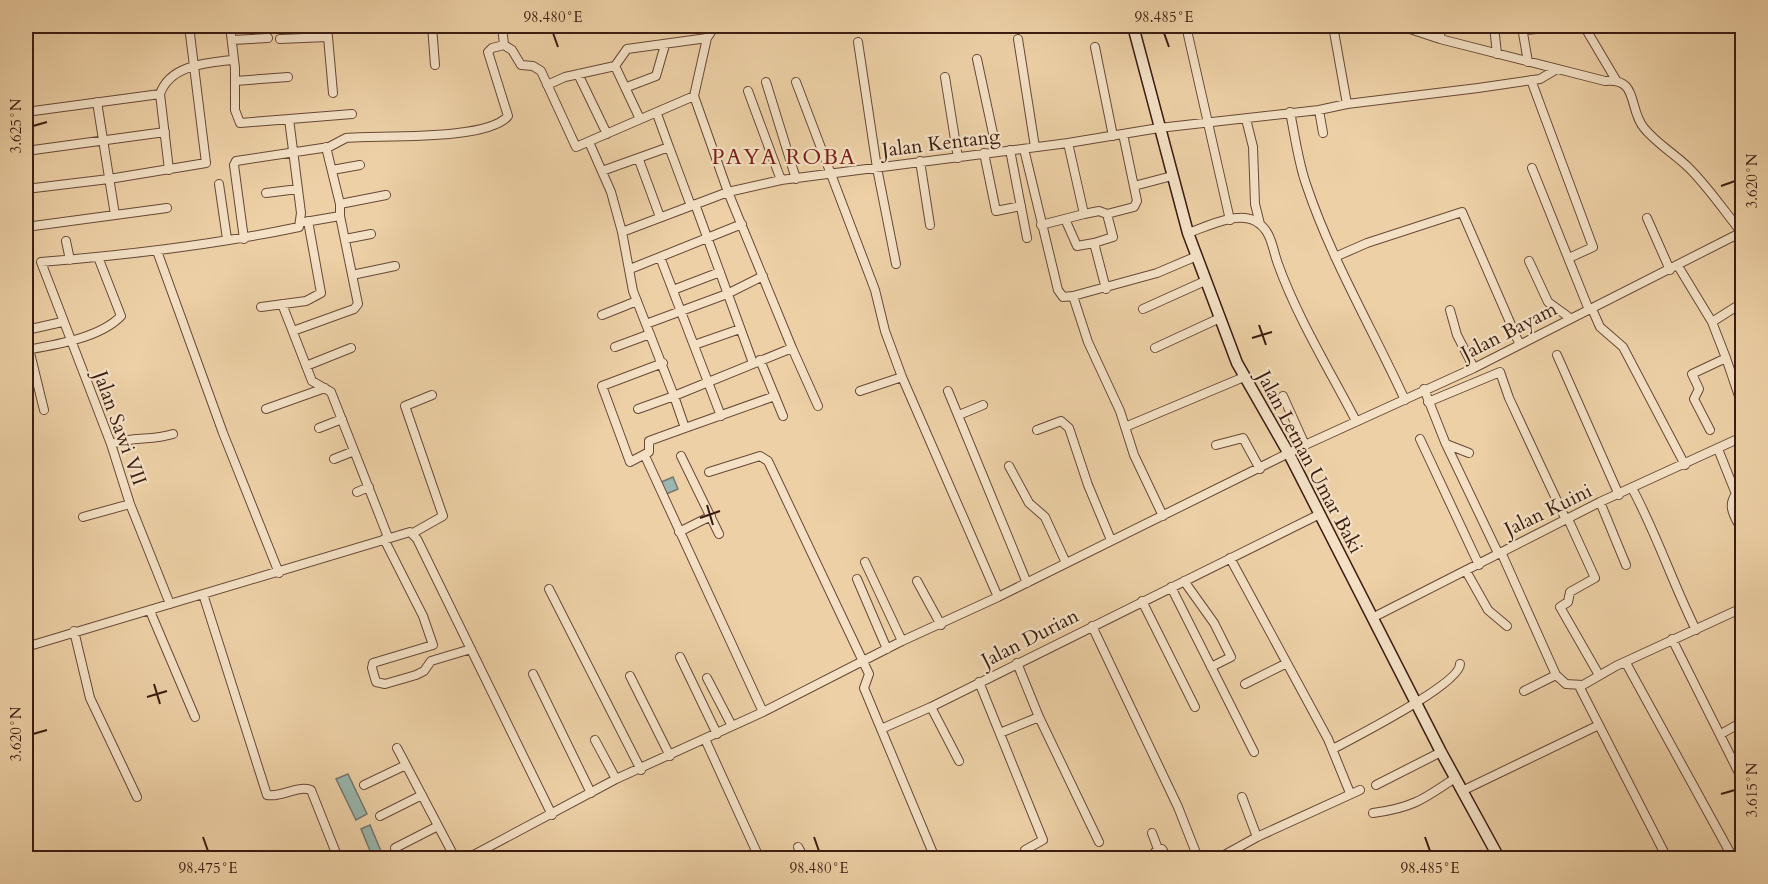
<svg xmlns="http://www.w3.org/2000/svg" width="1768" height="884" viewBox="0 0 1768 884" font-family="Cardo,serif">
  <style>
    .water { fill: #9ab6ae; stroke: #74786f; stroke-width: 1.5 }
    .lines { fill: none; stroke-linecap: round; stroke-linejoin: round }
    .street-casing { stroke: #684936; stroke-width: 10 }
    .secondary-casing { stroke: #3b1c11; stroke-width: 13 }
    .street { stroke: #f3e0c5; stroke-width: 8 }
    .secondary { stroke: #f3e0c5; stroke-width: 10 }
    .ticks { fill: none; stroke: #3b1c11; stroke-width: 2 }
    .labels { text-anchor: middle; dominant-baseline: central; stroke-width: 4.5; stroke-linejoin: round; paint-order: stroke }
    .street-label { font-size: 20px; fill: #3b1c11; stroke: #f3e0c5 }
    .quarter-label { font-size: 22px; letter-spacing: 1.5px; fill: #7a1f14; stroke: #f3e0c5 }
    .neatline { fill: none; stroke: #3b1c11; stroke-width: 2 }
    .ticks-label { font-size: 15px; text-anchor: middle; fill: #3b1c11 }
  </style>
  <rect width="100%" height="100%" fill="#edd0a6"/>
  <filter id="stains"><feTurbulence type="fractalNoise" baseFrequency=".00333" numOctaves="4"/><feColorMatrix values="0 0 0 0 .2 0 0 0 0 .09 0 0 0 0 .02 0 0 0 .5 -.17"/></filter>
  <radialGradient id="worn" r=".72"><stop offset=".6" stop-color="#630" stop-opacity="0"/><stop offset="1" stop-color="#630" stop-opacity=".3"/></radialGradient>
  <path class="water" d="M673 477 678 489 664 495 659 483Z
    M348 774 367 814 356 820 336 779Z
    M370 825 383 856 373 858 361 829Z"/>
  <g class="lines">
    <defs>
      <path id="street" d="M230 26 235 68V110L240 123 352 114
        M327 26 333 93
        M432 26 435 65
        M502 26 504 45
        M1186 26 1230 220
        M1333 26 1347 104
        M1401 26 1440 39 1605 81C1639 77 1628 109 1644 128 1657 144 1675 154 1689 168 1709 188 1725 212 1742 233
        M1494 26 1497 54
        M1584 26 1616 80
        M280 39 328 37
        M1018 39 1035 147
        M1440 39 1441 26
        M232 40 268 38
        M858 42 877 168 896 264
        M1095 47 1113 136
        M977 59 997 152
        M1528 62 1523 33 1525 30 1571 26
        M615 66 640 119
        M578 74 607 134
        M945 77 958 158
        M1531 80 1593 247 1569 258
        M235 81 288 77
        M766 82 796 179
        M796 82 875 290 885 331 902 377 998 597
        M547 85 565 77 615 66 627 49 707 38
        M627 87 656 76 665 45
        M748 91 781 180
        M97 102 115 215
        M1319 110 1323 133
        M26 112 160 94
        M1290 112C1295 136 1298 161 1306 184 1331 259 1372 328 1405 400
        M1246 119 1253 147 1255 204 1260 224
        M589 142 611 192 622 232 633 291 674 396 792 348 728 192 694 96 707 38 715 26
        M1068 143 1084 214 1099 211 1107 214 1134 207 1137 201 1123 134
        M326 147 340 204
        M669 147 691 206
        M1024 149 1058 290 1063 297 1073 296 1088 342 1120 411 1134 455 1163 516
        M1010 150 1027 238
        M26 151 165 132
        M984 153 996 211 1021 206
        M639 160 660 217
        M920 161 930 225
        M1532 168 1589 310
        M169 170 160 94C170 65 206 63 232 60
        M332 170 360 165
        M602 171 669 147 657 114
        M219 184 227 239
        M1134 186 1172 176
        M26 189 109 179 206 163 189 26
        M266 193 298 189
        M695 204 753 363
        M1647 218 1670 270
        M1065 219 1077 246 1094 243
        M305 222 340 216V204L386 195
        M1041 225 1084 214
        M26 227 167 208
        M622 232 728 192 781 180 1068 143 1159 128 1319 110 1347 104 1478 88 1540 79 1557 69
        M1188 233C1206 227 1237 211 1255 221 1272 230 1272 248 1278 264 1297 317 1330 371 1356 421
        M244 239 234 165 236 161 329 147 346 138C381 135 487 141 508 116L488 52 492 48 504 45 512 50 521 65 533 66 541 71 576 147 694 96
        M345 239 371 234
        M66 241 70 260
        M157 251 223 433 279 573
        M660 257 721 416
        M1335 257 1367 243 1462 212 1519 343
        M1529 261 1548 302 1570 318
        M1678 266 1712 322
        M630 269 742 224
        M352 275 395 266
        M1106 289 1094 243 1113 237 1107 214
        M673 290 720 272
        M1073 296 1157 273 1197 256
        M282 304 312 381 331 392 388 537
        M261 307 306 301 321 293 308 221
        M1143 309 1205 281
        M1592 309 1600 327 1623 347 1685 465
        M1450 310 1457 335 1474 368
        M602 315 637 301
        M646 324 727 294 763 276
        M293 331 354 309 358 304 340 216
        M694 345 740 329
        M615 347 650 334
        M792 348 818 406
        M1155 348 1220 318
        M26 350C55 345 100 338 121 316L98 257
        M1557 355 1619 495
        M1726 358 1742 405
        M760 360 783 416
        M306 366 351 348
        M1424 389 1445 442 1498 553
        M860 391 902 377
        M948 391 1027 583
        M1283 396 1305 445
        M1428 402 1500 372 1509 398 1566 520
        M266 409 325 388
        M638 409 674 396 685 428 649 441V452L630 462 602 386 663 363
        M44 410 29 349 28 333 31 329 62 322
        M959 415 983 405
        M1125 427 1244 377
        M319 428 342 419
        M685 428 775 396
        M1037 430 1061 421 1069 428 1088 485 1111 540
        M1710 430 1694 399 1699 389 1692 374 1726 358 1712 322 1742 303
        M1420 439 1479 565
        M111 444C135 436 150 441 173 434
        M1446 444 1469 453
        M1216 445 1243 438 1260 469
        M1718 449 1736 494 1742 493
        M645 456 763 712
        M681 456 719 534
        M334 459 354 451
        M1009 466 1029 503 1045 517 1066 563
        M709 472 760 456 768 461 869 674 864 688 881 729
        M1633 490C1657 535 1673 584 1696 630
        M357 492 369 487
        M1736 494C1726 507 1736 518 1742 531
        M1600 502 1626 565
        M83 517 130 504
        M1568 519 1595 578 1570 592 1568 602 1560 607 1599 675
        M679 532 711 516
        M413 533 443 516 405 406 432 395
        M384 539 423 616 433 645 373 663 372 668 376 682 385 684 416 675 424 671 431 661 471 649
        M1501 552 1556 675 1566 684 1583 685 1616 666 1742 608
        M1230 558 1328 739 1350 793
        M865 562 902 641
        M1466 571 1488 610 1507 626
        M857 579 887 649
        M917 581 941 625
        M1184 581 1214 623 1231 657 1211 667
        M1171 587 1254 752
        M549 589 641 770
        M203 594 267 795C282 798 296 785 311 790L338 858
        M1142 601 1195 707
        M170 604 130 504 111 444 41 262C128 255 214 245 299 227L301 213 289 119
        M150 611 195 717
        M1372 618 1600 502 1742 437
        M1092 626 1178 807 1198 858
        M74 631 90 698 137 797
        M1672 639 1742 779
        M26 647 410 532 417 539 552 815
        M680 657 717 734
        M1017 663 1039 717
        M1626 663 1733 858
        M533 674 591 793
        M630 676 670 756
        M707 678 732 726
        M979 682 1043 840 1025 850 1027 858
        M1245 684 1285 664
        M1579 686 1667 858
        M1524 691 1556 675
        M931 707 959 761
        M1000 733 1039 717 1099 842
        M1721 734 1742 722
        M705 739 757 853
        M595 740 616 779
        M397 748 406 765
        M1333 749C1355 737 1460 684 1460 664
        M364 785 406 765 455 858
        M1376 785 1441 752
        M1462 791 1599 725
        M1242 797 1257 837
        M1373 813C1411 808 1423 800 1455 778
        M380 816 422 795
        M1152 833 1158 849H1162L1167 858
        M798 847 804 858
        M395 848 438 826
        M468 858 616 779 763 712 902 641 998 597 1305 445 1474 368 1742 232
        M935 858 881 729 931 707 1318 515
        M1156 858 1155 852 1158 849
        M1219 858 1257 837 1360 790"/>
      <path id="secondary" d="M1133 26 1188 233 1237 363 1289 454 1441 752 1499 858"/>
    </defs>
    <use href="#street" class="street-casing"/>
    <use href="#secondary" class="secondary-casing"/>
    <use href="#street" class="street"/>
    <use href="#secondary" class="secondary"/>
  </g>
  <path class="ticks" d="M553 33 558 47M1164 33 1169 47M33 126 47 122M1721 186 1735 181M1259 325 1266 345M1252 338 1272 332M707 505 713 525M700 518 720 511M154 684 160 704M147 697 167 691M33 734 47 730M1721 794 1735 790M203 837 208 851M814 837 819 851M1425 837 1430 851"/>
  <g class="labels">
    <g class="street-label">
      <text transform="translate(941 143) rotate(-7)">Jalan Kentang</text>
      <text transform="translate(1509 331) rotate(-27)">Jalan Bayam</text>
      <text transform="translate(120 428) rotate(70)">Jalan Sawi VII</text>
      <text transform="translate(1310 462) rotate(62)">Jalan Letnan Umar Baki</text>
      <text transform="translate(1548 510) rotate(-26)">Jalan Kuini</text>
      <text transform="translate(1030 638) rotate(-27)">Jalan Durian</text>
    </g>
    <g class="quarter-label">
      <text x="784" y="157">PAYA ROBA</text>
    </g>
  </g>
  <rect width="1768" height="884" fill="none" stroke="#edd0a6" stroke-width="66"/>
  <rect x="33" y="33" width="1702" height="818" class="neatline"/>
  <g class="ticks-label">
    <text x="553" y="22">98.480°E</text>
    <text x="1164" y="22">98.485°E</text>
    <text transform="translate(16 126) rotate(-90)" y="5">3.625°N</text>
    <text transform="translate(1752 181) rotate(-90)" y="5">3.620°N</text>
    <text transform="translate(16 734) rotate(-90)" y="5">3.620°N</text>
    <text transform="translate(1752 790) rotate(-90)" y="5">3.615°N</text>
    <text x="208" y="873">98.475°E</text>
    <text x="819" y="873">98.480°E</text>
    <text x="1430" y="873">98.485°E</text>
  </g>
  <rect width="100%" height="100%" filter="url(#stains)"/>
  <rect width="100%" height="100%" fill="url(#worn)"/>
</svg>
